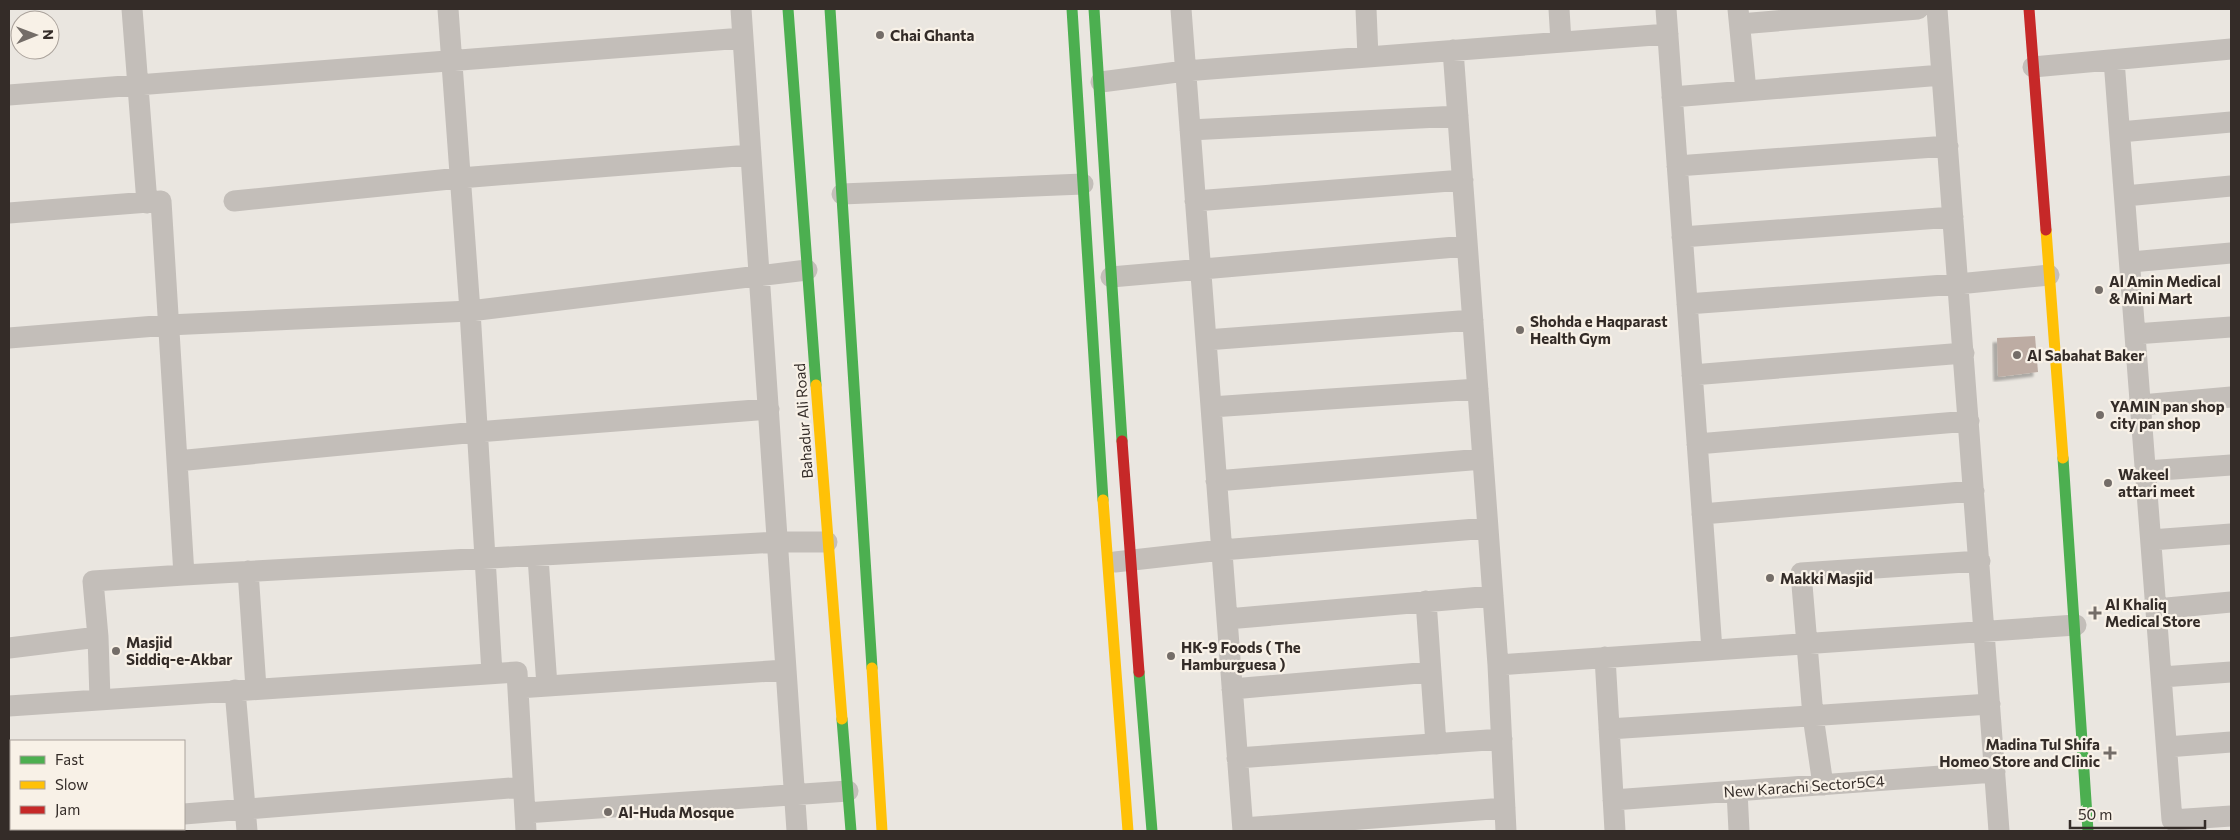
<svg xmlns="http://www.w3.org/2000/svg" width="2240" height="840" viewBox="0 0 2240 840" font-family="Commissioner,sans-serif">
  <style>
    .building { fill: #bdaca3; filter: url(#shadow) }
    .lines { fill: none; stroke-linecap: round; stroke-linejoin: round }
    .street { stroke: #c3beb9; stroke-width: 21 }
    .fast { stroke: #4caf50; stroke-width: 11 }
    .slow { stroke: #ffc107; stroke-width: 11 }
    .jam { stroke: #c62828; stroke-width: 11 }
    .poi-dot { fill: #746d68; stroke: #f8f1e7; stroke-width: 2 }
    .labels { text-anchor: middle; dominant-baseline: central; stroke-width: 4.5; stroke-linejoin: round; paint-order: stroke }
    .poi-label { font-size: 15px; font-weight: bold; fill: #342c28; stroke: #f8f1e7; text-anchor: start }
    .street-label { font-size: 15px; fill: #342c28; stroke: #f8f1e7 }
  </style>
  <defs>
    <filter id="shadow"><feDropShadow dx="-4.5" dy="4.5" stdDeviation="1" flood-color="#0004"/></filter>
  </defs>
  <rect width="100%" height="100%" fill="#eae6e0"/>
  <path class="building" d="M2035 336 2038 372 1998 377 1997 338Z"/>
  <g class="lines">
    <path class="street" d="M132 9 147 203
      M448 9 470 311 492 673
      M741 9 797 831
      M1181 9 1243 831
      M1366 9 1368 57
      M1559 9 1561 42
      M1666 9 1712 650
      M1738 9 1746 91
      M1937 9 1999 831
      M1740 24 1918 9
      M1453 50 1498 665 1506 831
      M2114 60 2172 820 2231 816
      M2033 67 2231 49
      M1101 82 1185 71 1668 34
      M9 95 743 38
      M1672 97 1942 75
      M1190 130 1458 116
      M2120 132 2231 122
      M1677 166 1948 146
      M842 194 1083 184
      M2125 196 2231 186
      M234 201 460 178 750 155
      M1195 201 1463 180
      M9 213 161 201 184 575 93 581 98 637 100 699
      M1682 237 1953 217
      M2131 262 2231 253
      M1111 277 1467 246
      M1687 304 1958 284 2049 275
      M2135 334 2231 327
      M9 338 168 325 470 311 807 270
      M1206 340 1473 320
      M1692 375 1964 353
      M2141 405 2231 397
      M1211 407 1478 389
      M1697 444 1969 421
      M177 461 477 432 769 409
      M2146 471 2231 465
      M1216 481 1483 459
      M1702 514 1974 491
      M2151 540 2231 534
      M538 557 547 686
      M1115 562 1222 550 1488 528
      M248 571 256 688
      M184 575 778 542H827
      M1426 601 1436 744
      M2156 609 2231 602
      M1227 619 1493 596
      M9 648 98 637
      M1605 657 1615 831
      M1498 665 2076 625
      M2162 677 2231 672
      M518 688 786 670
      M1232 689 1431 672
      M235 690 247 831
      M9 706 517 672 526 831
      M1609 729 1990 704
      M2167 747 2231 742
      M1237 758 1502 739
      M1823 785 1813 716 1801 573 1980 561
      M1737 791 1739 831
      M1613 800 1995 772
      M525 813 848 791
      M184 814 523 787
      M9 827 11 826
      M1243 828 1505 808"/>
    <path class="fast" d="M788 9 816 385
      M830 9 872 668
      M1072 9 1103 500
      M1094 9 1122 441
      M2063 458 2088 831
      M1139 672 1152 831
      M842 719 851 831"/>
    <path class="slow" d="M2046 230 2063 458
      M816 385 842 719
      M1103 500 1128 831
      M872 668 882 831"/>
    <path class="jam" d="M2029 9 2046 230
      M1122 441 1139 672"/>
  </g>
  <g class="poi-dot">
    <circle cx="880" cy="35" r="5"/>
    <circle cx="2099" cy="290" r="5"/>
    <circle cx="1520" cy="330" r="5"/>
    <circle cx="2017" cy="355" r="5"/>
    <circle cx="2100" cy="415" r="5"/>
    <circle cx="2108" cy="483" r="5"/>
    <circle cx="1770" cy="578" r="5"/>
    <path d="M2092.5 605.5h5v5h5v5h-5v5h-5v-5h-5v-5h5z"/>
    <circle cx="116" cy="651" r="5"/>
    <circle cx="1171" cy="656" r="5"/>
    <path d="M2107.5 745.5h5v5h5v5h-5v5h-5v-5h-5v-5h5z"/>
    <circle cx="608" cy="812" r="5"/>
  </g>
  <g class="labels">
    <g class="poi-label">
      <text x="890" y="35">Chai Ghanta</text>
      <text x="2109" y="281">Al Amin Medical<tspan x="2109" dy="17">&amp; Mini Mart</tspan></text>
      <text x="1530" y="321">Shohda e Haqparast<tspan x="1530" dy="17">Health Gym</tspan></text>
      <text x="2027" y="355">Al Sabahat Baker</text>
      <text x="2110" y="406">YAMIN pan shop<tspan x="2110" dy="17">city pan shop</tspan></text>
      <text x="2118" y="474">Wakeel<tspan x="2118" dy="17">attari meet</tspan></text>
      <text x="1780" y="578">Makki Masjid</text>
      <text x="2105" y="604">Al Khaliq<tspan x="2105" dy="17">Medical Store</tspan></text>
      <text x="126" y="642">Masjid<tspan x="126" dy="17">Siddiq-e-Akbar</tspan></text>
      <text x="1181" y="647">HK-9 Foods ( The<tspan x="1181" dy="17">Hamburguesa )</tspan></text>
      <text x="2100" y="744" text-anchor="end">Madina Tul Shifa<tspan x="2100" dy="17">Homeo Store and Clinic</tspan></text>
      <text x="618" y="812">Al-Huda Mosque</text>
    </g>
    <g class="street-label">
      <text transform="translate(803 421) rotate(-94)">Bahadur Ali Road</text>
      <text transform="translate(1804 786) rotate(-4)">New Karachi Sector5C4</text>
    </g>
  </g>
  <rect width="2240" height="840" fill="none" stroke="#342c28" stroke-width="20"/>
  <rect x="10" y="740" width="175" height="90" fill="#f8f1e7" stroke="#aaa29b"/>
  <rect x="20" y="756" width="25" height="8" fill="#4caf50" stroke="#aaa29b"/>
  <text x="55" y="765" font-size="15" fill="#342c28">Fast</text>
  <rect x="20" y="781" width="25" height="8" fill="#ffc107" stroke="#aaa29b"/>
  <text x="55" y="790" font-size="15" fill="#342c28">Slow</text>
  <rect x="20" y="806" width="25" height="8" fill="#c62828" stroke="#aaa29b"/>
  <text x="55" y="815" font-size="15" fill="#342c28">Jam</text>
  <g transform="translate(35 35) rotate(89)"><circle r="24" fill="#f8f1e7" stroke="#aaa29b"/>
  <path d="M0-4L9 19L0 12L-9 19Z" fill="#746d68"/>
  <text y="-8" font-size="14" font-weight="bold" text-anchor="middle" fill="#342c28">N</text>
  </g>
  <path d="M2070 820v8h135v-8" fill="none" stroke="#342c28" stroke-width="2.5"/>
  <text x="2078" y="820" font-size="15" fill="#342c28" stroke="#f8f1e7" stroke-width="4" paint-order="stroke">50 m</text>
</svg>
